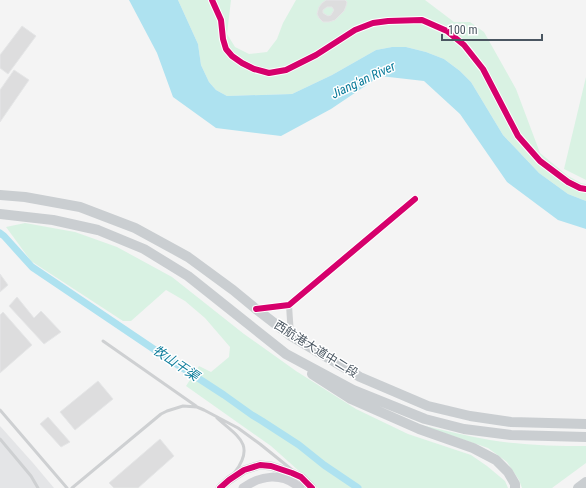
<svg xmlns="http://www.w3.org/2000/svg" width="586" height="488" viewBox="0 0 586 488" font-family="'Roboto Condensed','Noto Sans SC',sans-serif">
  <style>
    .airport { fill: #e4e5e7 }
    .green { fill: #d9f2e3 }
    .water { fill: #aee2f0 }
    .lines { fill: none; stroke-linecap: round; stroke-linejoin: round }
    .canal { stroke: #aee2f0; stroke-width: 7 }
    .building { fill: #ddddde; stroke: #e5e6e7; fill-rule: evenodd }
    .lane { stroke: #ced0d2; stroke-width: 3 }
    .street { stroke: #ced0d2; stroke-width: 6 }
    .secondary { stroke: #ced0d4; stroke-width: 9 }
    .primary { stroke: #caced1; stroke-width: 10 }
    .cycleway-casing { stroke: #fff; stroke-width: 8 }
    .cycleway { stroke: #d6006c; stroke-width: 6 }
    .labels { text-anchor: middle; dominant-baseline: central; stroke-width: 3; stroke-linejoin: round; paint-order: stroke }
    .street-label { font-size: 12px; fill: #4a5661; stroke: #fff }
    .water-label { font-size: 13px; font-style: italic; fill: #0c7c9b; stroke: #fff }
  </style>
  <rect width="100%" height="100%" fill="#f4f4f4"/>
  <path class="airport" d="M0 426 33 463 54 488H0Z"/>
  <path class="green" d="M178 0H231L227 34 235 47 249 54 267 52 277 39 283 23 296 0H425L454 22H470L484 32 516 89 540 153 568 176 581 183 586 184V201L568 194 539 173 503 135 471 82 460 71 444 59 426 52 406 47H392L376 50 332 75 292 94 227 96 216 90 209 82 201 65 198 44Z
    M586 77V180L564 169Z
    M25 223 75 232 117 247 172 277 244 334 296 371 356 409 408 434 471 455 487 466 505 481 508 488H318L271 446 186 386 199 366 211 372 229 357 230 347 205 318 185 301 166 290 131 321H123L31 261 6 227Z
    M421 425C444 430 467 436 490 440 522 445 554 446 586 446V463L552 488H522L519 480 507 462 488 448Z"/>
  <path class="water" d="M129 0H178L198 44 201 65 209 82 216 90 227 96 292 94 332 75 376 50 392 47H406L426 52 444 59 460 71 471 82 503 135 539 173 568 194 586 201V229L558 220 507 182 460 114 424 81 380 76 331 109 281 136 216 128 173 97 157 53Z"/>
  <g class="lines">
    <path class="canal" d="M0 233 4 236 32 267 161 354 224 395 252 415 262 421 299 445 324 465 358 488"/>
  </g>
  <path class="building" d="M326 0H345L347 2 346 6 344 11 335 20 329 22H323L319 18 317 14 319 7 322 3ZM327 7H332L334 10 331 15 328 16 323 13V10Z
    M22 26 36 36 8 74 0 68V55Z
    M14 70 29 80 0 122V90Z
    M0 274 8 285 0 292Z
    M17 297 34 318 41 311 61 332 44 344 9 306Z
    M3 312 32 345 0 373V315Z
    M98 381 113 399 75 430 60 412Z
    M48 417 70 442 61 447 40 424Z
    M160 439 174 456 138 488H114L109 483Z"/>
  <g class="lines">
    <path class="lane" d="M103 341 196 406
      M0 410 67 488
      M217 418C237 436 256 444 235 472
      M0 439 31 476 38 488
      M72 488 161 414 167 411 183 406 197 407 204 410 238 428 260 444 291 469"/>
    <path class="street" d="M289 305 291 336
      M256 309 289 305 415 199"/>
    <path class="secondary" d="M220 488 229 480 244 470 260 465 271 466 292 473 301 477 312 488
      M243 488C261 475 282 472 300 488"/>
    <path class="primary" d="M0 195 25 197 80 207 135 228 188 257 233 290 256 309 291 336 360 377 428 406 470 416 511 422 586 424
      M0 214 53 220 98 230 144 249 188 276 286 354 353 390 425 419 464 429 511 435 586 437
      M312 374 351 399 419 429 473 448 496 460 508 472 515 484V488
      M578 488 586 482"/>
    <defs>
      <path id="cycleway" d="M212 0 221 20 223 39 226 49 232 56 242 63 254 69 269 73 286 70 316 55 355 30 373 23 388 21 422 20 447 31 464 45 483 69 518 136 540 161 568 182 580 188 586 189
        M256 309 289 305 415 199
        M220 488 229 480 244 470 260 465 271 466 292 473 301 477 312 488"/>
    </defs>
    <use href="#cycleway" class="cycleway-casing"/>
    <use href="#cycleway" class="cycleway"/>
  </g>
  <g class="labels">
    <g class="street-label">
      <text transform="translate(316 349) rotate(32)">西航港大道中二段</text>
    </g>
    <g class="water-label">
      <text transform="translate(363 80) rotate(-25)">Jiang'an River</text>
      <text transform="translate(176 363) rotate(34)">牧山干渠</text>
    </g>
  </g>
  <path d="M442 34v6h100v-6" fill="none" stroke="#4a5661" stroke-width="2"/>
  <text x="448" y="34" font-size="12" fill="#4a5661" stroke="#ffffff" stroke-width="3" paint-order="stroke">100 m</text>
</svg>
